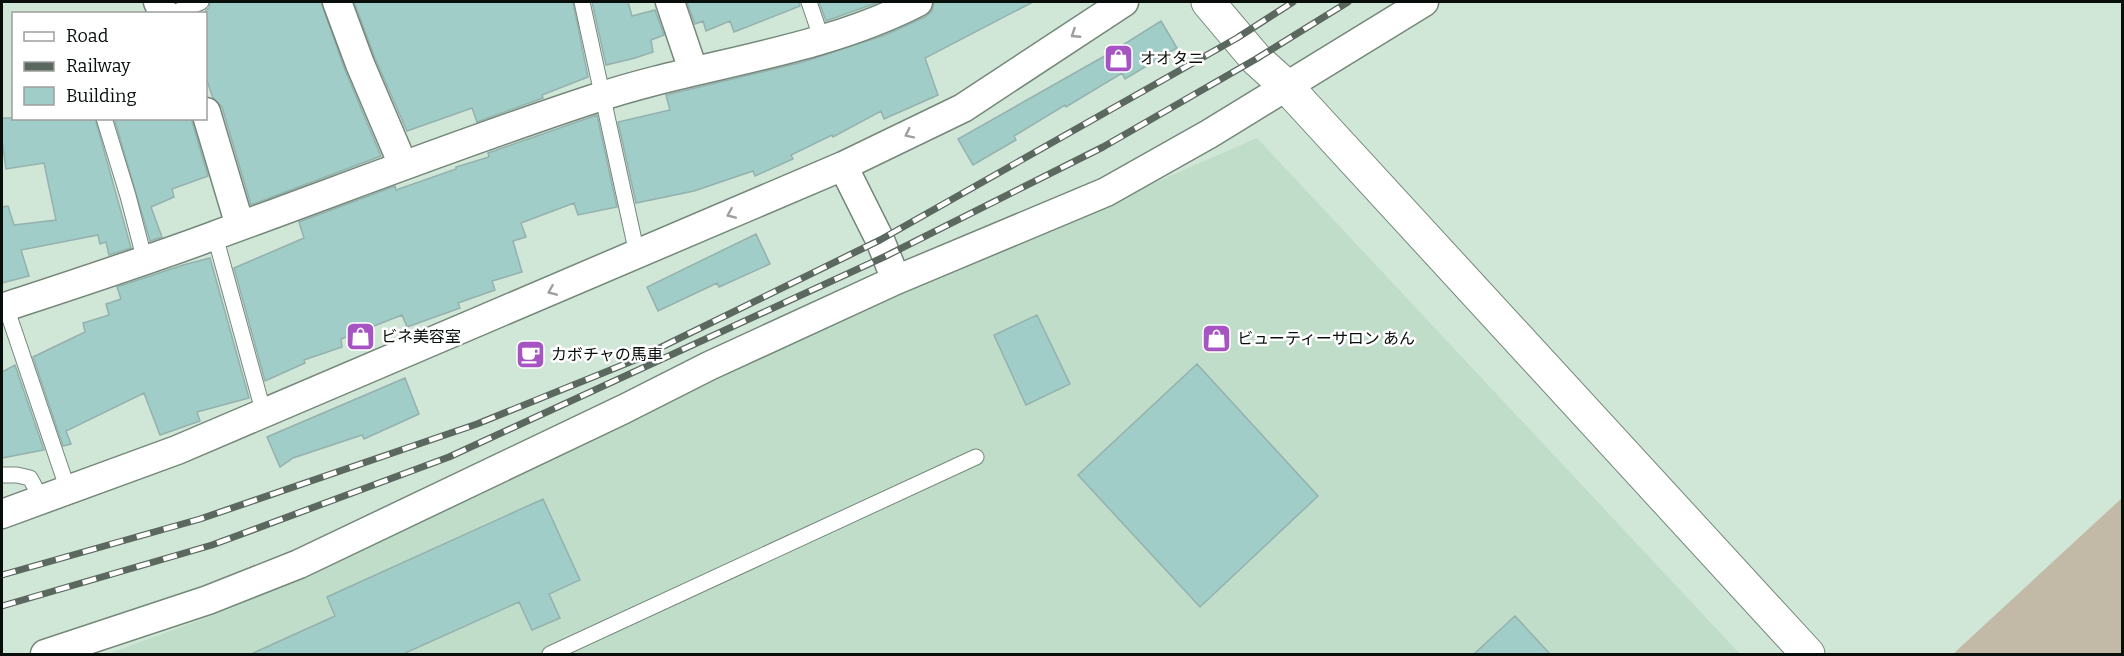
<svg xmlns="http://www.w3.org/2000/svg" width="2124" height="656" viewBox="0 0 2124 656" font-family="Bitter,'Noto Sans JP',serif">
  <style>
    .built { fill: #c0ddc9 }
    .pitch { fill: #c2baa6 }
    .building { fill: #a0cdc8; stroke: #95b1ae; stroke-width: 1.5 }
    .lines { fill: none; stroke-linecap: round; stroke-linejoin: round }
    .lane-casing { stroke: #74887a; stroke-width: 17 }
    .street-casing { stroke: #74887a; stroke-width: 31 }
    .secondary-casing { stroke: #74887a; stroke-width: 35 }
    .lane { stroke: #fff; stroke-width: 15 }
    .street { stroke: #fff; stroke-width: 28 }
    .secondary { stroke: #fff; stroke-width: 33 }
    .rail-casing { stroke: #5b685f; stroke-width: 7 }
    .rail { stroke: #fff; stroke-width: 4.5; stroke-dasharray: 14; stroke-linecap: butt }
    .oneway { stroke: #9c9f9d }
    .labels { text-anchor: middle; dominant-baseline: central; stroke-width: 5; stroke-linejoin: round; paint-order: stroke }
    .poi-label { font-size: 16px; fill: #080f0a; stroke: #fff; text-anchor: start }
  </style>
  <rect width="100%" height="100%" fill="#d0e6d7"/>
  <path class="built" d="M1257 138 1740 654H108L235 607 877 304Z"/>
  <path class="pitch" d="M2122 498V654H1953Z"/>
  <path class="building" d="M210 2H321L345 70 381 156 251 205 222 107 213 98 206 78V10L209 8Z
    M354 2H573L588 77 542 95 543 98 477 122 472 108 407 131 375 58Z
    M592 2H628L632 16 655 10 664 35 651 40 653 52 635 58 606 65Z
    M687 2H799L800 6 734 32 730 21 706 31 703 21 695 24Z
    M819 2H879L826 21Z
    M934 2H1033L925 58 938 95 884 119 881 111 833 137 832 135 791 155 793 159 755 176 753 171 694 191 636 203 618 122 670 110 666 95 803 62 885 35 925 17 932 11Z
    M1161 21 1177 48 1125 79 1122 73 1066 107 1065 105 1014 136 1016 140 973 165 958 139 1110 53Z
    M597 115 617 207 578 215 574 203 521 223 526 237 513 241 522 272 492 281 495 290 458 303 460 308 407 327 402 315 341 339 342 347 304 360 305 363 265 381 234 268 304 238 299 222 395 186 396 190 456 169V167L489 157 488 153Z
    M2 118H95L131 248 109 255 106 242 100 244 98 235 21 250 29 276 2 283V207L8 206 14 225 56 220 44 163 6 169 2 140Z
    M114 118H191L208 176 172 189 174 197 151 207 162 237 150 241Z
    M756 234 770 264 719 287 717 283 658 311 647 287Z
    M210 258 249 398 197 412 200 421 160 435 144 393 66 431 71 444 63 446 33 357 85 332 83 323 109 315 106 304 121 299 117 287 183 265Z
    M1037 315 1070 384 1026 405 994 335Z
    M1197 364 1318 496 1200 607 1078 475Z
    M15 365 44 450 2 458V372Z
    M405 378 419 414 364 439 362 435 293 458 280 467 267 437Z
    M543 499 580 580 549 594 560 618 532 630 519 602 403 654H251L335 616 327 597Z
    M1515 616 1550 654H1474Z"/>
  <g class="lines">
    <defs>
      <path id="lane" d="M582 2 637 254
        M809 2 822 40
        M171 14 201 2
        M104 118 128 196 145 261
        M215 236 264 414
        M6 307 68 490
        M2 475H17L30 478 42 500
        M550 654 976 457"/>
      <path id="street" d="M158 2 164 14
        M337 2 360 64 403 165
        M670 2 693 70
        M206 112 240 226
        M843 166 880 240 896 280
        M2 308C72 285 143 262 213 236 340 190 465 141 593 99 700 63 817 54 918 2
        M2 514 177 450 843 166 963 108 1124 2
        M45 654 208 600 299 564 624 409 709 366 896 280 1106 192 1209 134 1424 2"/>
      <path id="secondary" d="M1208 2 1256 59 1286 86 1808 654"/>
    </defs>
    <use href="#lane" class="lane-casing"/>
    <use href="#street" class="street-casing"/>
    <use href="#secondary" class="secondary-casing"/>
    <use href="#lane" class="lane"/>
    <use href="#street" class="street"/>
    <use href="#secondary" class="secondary"/>
    <defs>
      <path id="rail" d="M2 575 200 519 477 424 635 360 880 240 1237 38 1293 2
        M2 606 212 545 449 457 886 256 1103 147 1256 59 1348 2"/>
    </defs>
    <use href="#rail" class="rail-casing"/>
    <use href="#rail" class="rail"/>
  </g>
  <defs><path id="oneway-chevron" d="M-2-3.5L2.5 0L-2 3.5" fill="none" stroke-width="1.6" stroke-linecap="round" stroke-linejoin="round" transform="scale(1.5)"/></defs>
  <g class="oneway">
    <use href="#oneway-chevron" transform="translate(1075 34) rotate(147)"/>
    <use href="#oneway-chevron" transform="translate(909 134) rotate(154)"/>
    <use href="#oneway-chevron" transform="translate(731 214) rotate(157)"/>
    <use href="#oneway-chevron" transform="translate(552 291) rotate(157)"/>
  </g>
  <defs>
    <symbol id="shop-square" viewBox="-11 -11 22 22"><rect x="-9" y="-9" width="18" height="18" rx="4" fill="#a754c3" stroke="#fff"/><path d="M-5-2.5h2.3a2.7 3.5 0 0 1 5.4 0H5L5.5 6h-11ZM-1.5-2.5h3a1.5 2.3 0 0 0-3 0Z" fill="#fff"/></symbol>
    <symbol id="cafe-square" viewBox="-11 -11 22 22"><rect x="-9" y="-9" width="18" height="18" rx="4" fill="#a754c3" stroke="#fff"/><path d="M-5.5-4.5H6V0H3Q3 3.5 0 3.5H-2.5Q-5.5 3.5-5.5 0ZM3-3.2v2h1.7v-2ZM-6 4.5H4V6H-6Z" fill="#fff"/></symbol>
  </defs>
  <g fill-rule="evenodd">
    <use href="#shop-square" x="1102" y="42" width="33" height="33"/>
    <use href="#shop-square" x="344" y="320" width="33" height="33"/>
    <use href="#shop-square" x="1200" y="322" width="33" height="33"/>
    <use href="#cafe-square" x="514" y="338" width="33" height="33"/>
  </g>
  <g class="labels">
    <g class="poi-label">
      <text x="1140" y="58">オオタニ</text>
      <text x="381" y="336">ビネ美容室</text>
      <text x="1237" y="338">ビューティーサロン あん</text>
      <text x="551" y="354">カボチャの馬車</text>
    </g>
  </g>
  <rect width="2124" height="656" fill="none" stroke="#080f0a" stroke-width="6"/>
  <rect x="12" y="12" width="195" height="108" fill="#ffffff" stroke="#9c9f9d" stroke-width="1.5"/>
  <rect x="24" y="32" width="30" height="9" fill="#ffffff" stroke="#9c9f9d" stroke-width="1.5"/>
  <text x="66" y="42" font-size="18" fill="#080f0a">Road</text>
  <rect x="24" y="62" width="30" height="9" fill="#5b685f" stroke="#9c9f9d" stroke-width="1.5"/>
  <text x="66" y="72" font-size="18" fill="#080f0a">Railway</text>
  <rect x="24" y="87" width="30" height="18" fill="#a0cdc8" stroke="#9c9f9d" stroke-width="1.5"/>
  <text x="66" y="102" font-size="18" fill="#080f0a">Building</text>
</svg>
